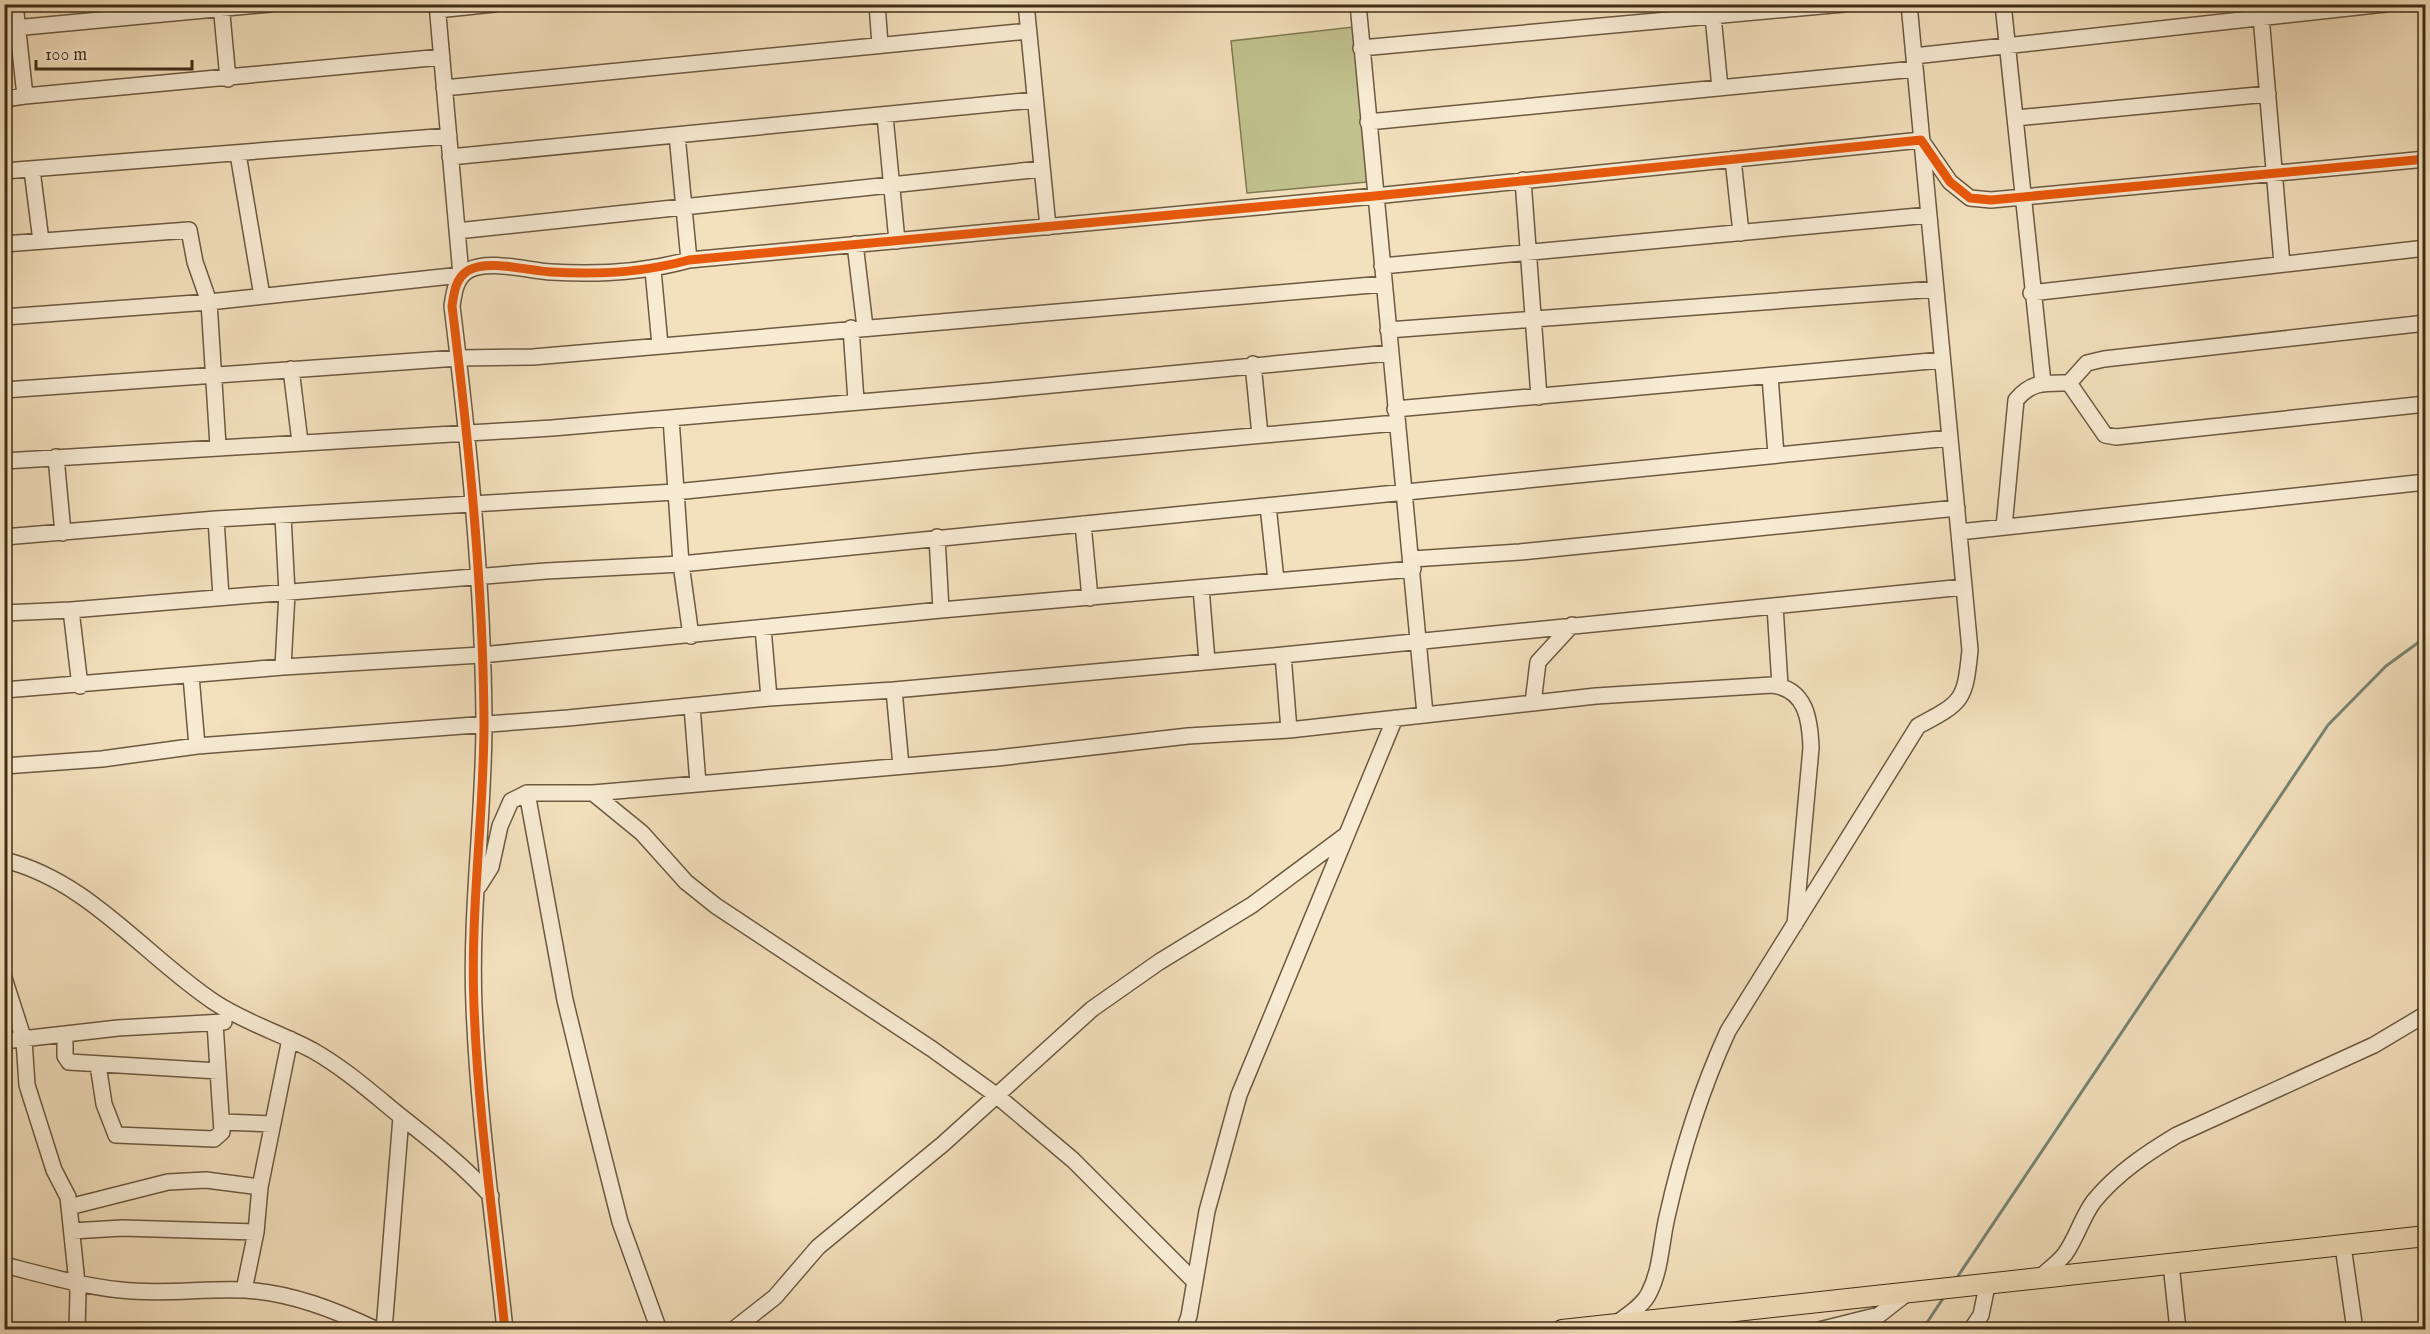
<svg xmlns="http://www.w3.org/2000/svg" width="2430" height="1334" viewBox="0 0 2430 1334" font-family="'IM FELL English',serif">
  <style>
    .garden { fill: #c0c18d; stroke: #807852; stroke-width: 1.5 }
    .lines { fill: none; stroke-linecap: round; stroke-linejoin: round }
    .stream { stroke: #778474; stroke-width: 3 }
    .minor-casing { stroke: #6d5a40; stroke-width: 18 }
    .major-casing { stroke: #402e16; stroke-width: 22 }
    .minor { stroke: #f7ebd4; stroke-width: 15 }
    .major { stroke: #f3e0bd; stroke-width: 20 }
    .cycleway-casing { stroke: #f7ebd4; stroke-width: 13 }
    .cycleway { stroke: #e8590c; stroke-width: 9 }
  </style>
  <rect width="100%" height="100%" fill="#f3e0bd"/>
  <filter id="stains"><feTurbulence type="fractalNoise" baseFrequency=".00333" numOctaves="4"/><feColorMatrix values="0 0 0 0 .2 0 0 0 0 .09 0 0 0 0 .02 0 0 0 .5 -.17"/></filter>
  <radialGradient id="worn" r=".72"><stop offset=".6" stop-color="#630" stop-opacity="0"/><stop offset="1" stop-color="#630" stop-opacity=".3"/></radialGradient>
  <path class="garden" d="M1353 27 1367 182 1247 193 1231 41Z"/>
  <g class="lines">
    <path class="stream" d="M1956 1279 2328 725 2386 666 2426 637
      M1922 1330 1944 1297"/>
    <defs>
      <path id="minor" d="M221 4 228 79
        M877 4 880 45
        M1026 4 1048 227
        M1358 4 1425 714
        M2003 4 2043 383
        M2260 4 2282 264
        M437 10 494 4
        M1713 16 1720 88
        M4 29 270 4
        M1361 48 1844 4
        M1914 56 2385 4
        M444 88 1028 31
        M25 96 442 57
        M4 99 25 96 15 4
        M885 116 897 241
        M2016 118 2268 94
        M1368 122 1915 69
        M677 135 689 260
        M238 154 262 296
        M450 157 1034 100
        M1733 159 1741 233
        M32 170 41 241
        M4 171 449 136
        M1523 180 1539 397
        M457 231 1041 169
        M4 244 189 230 195 262 209 302 461 275 437 4
        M855 244 865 327
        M1382 266 1929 215
        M653 270 660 345
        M2031 293 2426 248
        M4 317 209 302 218 446
        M851 328 856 401
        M1388 330 1936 289
        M1253 364 1260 435
        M291 369 300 442
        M1770 376 1776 455
        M2069 383 2087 363 2104 359 2426 323
        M4 390 458 358 533 357 1384 284
        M1395 409 1942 360
        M671 418 681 564 691 636
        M56 457 63 533
        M4 461 552 428 990 391 1390 353
        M1268 506 1276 580
        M216 519 221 597
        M1083 524 1090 598
        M2004 527 2016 400C2032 381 2045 383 2069 383L2105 435 2116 437 2426 404
        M1959 532 2426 482
        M4 537 216 519 675 492 979 461 1396 423
        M937 537 941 610
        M1412 559 1520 552 1957 508
        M1201 588 1207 661
        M1775 606 1780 686
        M71 610 80 686
        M4 613 71 610 546 571 681 564 1950 438
        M763 628 769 698
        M1283 655 1289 730
        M283 667 287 593 283 516
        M191 676 197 746
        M4 690 283 667 481 655 941 610 1413 569
        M894 690 901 766
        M1533 703 1538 662 1572 625
        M692 706 698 784
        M4 766 102 759 197 746 568 718 769 698 894 690 1283 655 1964 587
        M527 793 565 1000 591 1107 620 1222 659 1330
        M593 793 642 833 686 882 716 906 932 1049 996 1095 1073 1160 1195 1282
        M4 860C88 880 145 956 214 1002 244 1022 280 1033 312 1050 344 1068 371 1092 399 1115 432 1141 463 1165 491 1196
        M479 886 491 867 500 826 511 801 527 793H593L997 758 1188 736 1289 730 1596 696 1772 685C1806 689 1810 719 1811 748L1795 924
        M4 978 24 1040 27 1085 54 1170 68 1197 78 1292 77 1330
        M65 1034V1056L69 1062 218 1071
        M4 1041 118 1028 224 1022
        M98 1065 104 1104 116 1135 214 1139 222 1132 215 1023
        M222 1122 272 1124
        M69 1207 168 1182 206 1180 260 1187
        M72 1231 122 1228 256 1232
        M2343 1246 2355 1330
        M2171 1264 2178 1330
        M4 1265C44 1275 81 1286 121 1290 163 1295 204 1288 245 1290 292 1293 335 1310 377 1330
        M2038 1279C2047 1271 2058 1263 2065 1254 2077 1237 2082 1217 2094 1201 2117 1173 2147 1153 2177 1135L2374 1045 2426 1014
        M244 1290 256 1232 260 1187 290 1039
        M1616 1324C1627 1315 1643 1306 1649 1293 1661 1270 1661 1242 1667 1217 1681 1154 1701 1090 1728 1031L1918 726C1963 702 1965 701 1970 650L1909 4
        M384 1330 401 1117
        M505 1330C494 1222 478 1114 474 1006 470 911 484 817 484 722 483 583 469 444 452 306 454 292 456 277 469 270 489 259 529 271 551 272 597 275 645 272 689 260L1375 196 1921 140 1950 182 1970 198 1991 200 2426 159
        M733 1330 775 1297 818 1247 943 1144 1092 1009 1159 962 1252 905 1346 835
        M1184 1330 1189 1316 1207 1211 1239 1095 1395 718
        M1819 1330 1879 1315 1906 1294
        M1971 1330 1981 1315 1987 1286"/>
      <path id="major" d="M1562 1330 2426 1236"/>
    </defs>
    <use href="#minor" class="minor-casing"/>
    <use href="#major" class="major-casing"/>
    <use href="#minor" class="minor"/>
    <use href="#major" class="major"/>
    <defs>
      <path id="cycleway" d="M505 1330C494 1222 478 1114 474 1006 470 911 484 817 484 722 483 583 469 444 452 306 454 292 456 277 469 270 489 259 529 271 551 272 597 275 645 272 689 260L1375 196 1921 140 1950 182 1970 198 1991 200 2426 159"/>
    </defs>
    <use href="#cycleway" class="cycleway-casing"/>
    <use href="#cycleway" class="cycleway"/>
  </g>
  <rect width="2430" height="1334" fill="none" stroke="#f3e0bd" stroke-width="24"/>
  <rect x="6" y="6" width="2418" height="1322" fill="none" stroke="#402e16" stroke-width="3"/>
  <rect x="12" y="12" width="2406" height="1310" fill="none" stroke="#402e16" stroke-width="1.5"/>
  <path d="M36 60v9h156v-9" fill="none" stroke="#402e16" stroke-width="3"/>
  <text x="45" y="60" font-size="18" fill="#402e16" stroke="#f7ebd4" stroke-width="4.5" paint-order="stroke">100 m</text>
  <rect width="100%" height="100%" filter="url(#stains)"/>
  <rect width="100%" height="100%" fill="url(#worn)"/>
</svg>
